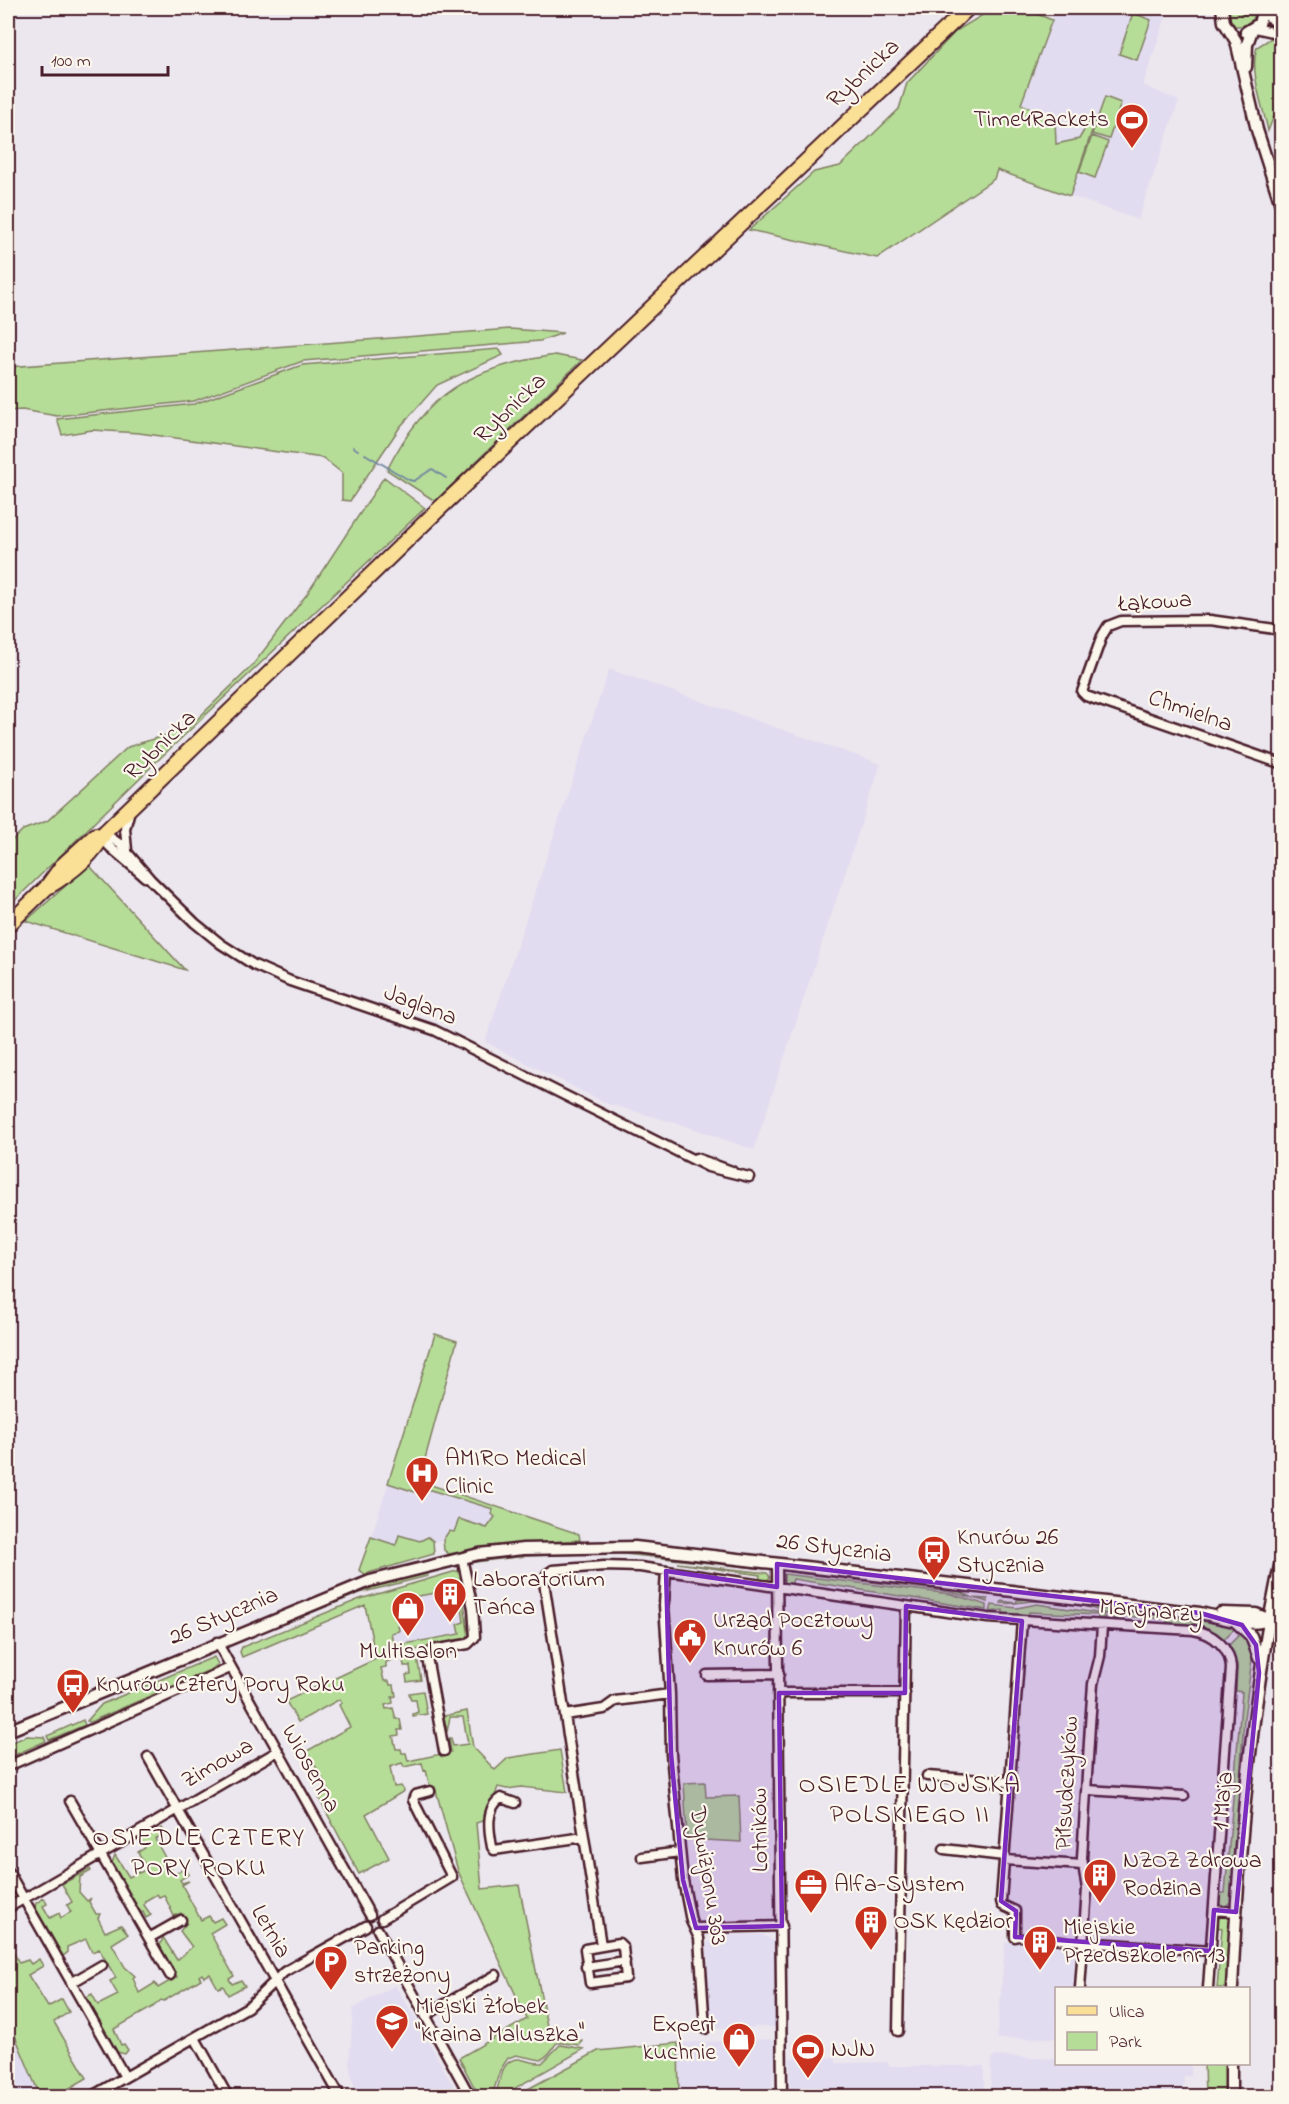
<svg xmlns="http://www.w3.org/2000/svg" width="1289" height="2104" viewBox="0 0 1289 2104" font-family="'Indie Flower',sans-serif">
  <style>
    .built { fill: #e2dcf0 }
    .green { fill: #b6dd98; stroke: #807e62; stroke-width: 1.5 }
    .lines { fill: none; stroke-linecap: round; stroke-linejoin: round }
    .stream { stroke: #7389a1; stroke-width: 2 }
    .pedestrian-casing { stroke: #4a1f2b; stroke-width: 10 }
    .minor-casing { stroke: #4a1f2b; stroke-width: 13 }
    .tertiary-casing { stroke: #4a1f2b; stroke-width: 15 }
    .primary-casing { stroke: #4a1f2b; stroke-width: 18 }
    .pedestrian { stroke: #fbf7ec; stroke-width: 6 }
    .minor { stroke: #fbf7ec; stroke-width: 8 }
    .tertiary { stroke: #fbf7ec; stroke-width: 10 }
    .primary { stroke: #fadf96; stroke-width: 14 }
    .marked { fill: #7b2cbf; fill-opacity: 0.2; stroke: #7b2cbf; stroke-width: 4.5; stroke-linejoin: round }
    .labels { text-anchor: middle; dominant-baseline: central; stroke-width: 4.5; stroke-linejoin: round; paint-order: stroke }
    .street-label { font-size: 24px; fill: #4a1f2b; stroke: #fbf7ec }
    .poi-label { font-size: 24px; fill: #4a1f2b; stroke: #fbf7ec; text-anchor: start }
    .neighbourhood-label { font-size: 26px; letter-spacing: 1.5px; fill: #4a1f2b; stroke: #fbf7ec }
  </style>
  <rect width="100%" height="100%" fill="#ece7ee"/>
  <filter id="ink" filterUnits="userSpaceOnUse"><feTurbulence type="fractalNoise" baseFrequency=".0167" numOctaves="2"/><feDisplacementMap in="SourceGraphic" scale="12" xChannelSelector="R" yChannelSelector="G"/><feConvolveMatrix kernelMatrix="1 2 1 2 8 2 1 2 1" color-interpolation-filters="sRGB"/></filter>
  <g filter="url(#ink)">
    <path class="built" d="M1056 8H1169L1143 85 1179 101 1138 220 1070 196 1095 122 1090 120 1079 139 1056 144 1021 105Z
      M609 669 881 764 754 1150 689 1127 605 1103 485 1042Z
      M392 1472 552 1524 366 1552Z
      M461 1587 469 1638 375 1654 365 1604Z
      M762 1934 775 1942 776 2027 710 2028 707 1942 715 1941 721 1935Z
      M1005 1942 1076 1947 1073 1988H1056V2038L999 2039 997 2036Z
      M395 1985 419 2024 459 2096H356L349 2065 353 2008Z
      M8 2019 40 2096H8Z
      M771 2039 776 2045 771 2096H679L678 2043Z
      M995 2056 1056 2059V2064H1191V2076H1184L1183 2096H990L991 2058Z
      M836 2057V2063L888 2062 889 2066H984V2096H790V2058Z"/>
    <path class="green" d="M994 8H1022L1052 20 1021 104 1055 119 1056 144 1079 139 1090 120 1095 122 1070 196 997 170 994 179 877 258 749 230 814 172 840 166 899 109 907 83 956 31Z
      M1227 8H1254L1241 9V15H1254L1255 20 1245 26H1235L1228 18Z
      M1133 13 1151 20 1137 60 1119 54Z
      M1273 37 1281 39V99L1268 131C1263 106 1249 72 1257 47Z
      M1105 97 1121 103 1109 139 1092 134Z
      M1092 136 1108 142 1095 178 1079 172Z
      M510 329 563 333 540 341 303 361 194 401 57 416 22 410 8 411V367Z
      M499 349 503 355 437 385 400 427 350 501 342 500V473L323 458 139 433 92 430 62 435 57 419 194 404 302 365Z
      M555 355 582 360 435 501 387 470C426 392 470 368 555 355Z
      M384 477 425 508 156 762 8 907V844L23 830 47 821 128 747 188 728 252 666 307 594Z
      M89 865 185 970 26 921Z
      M435 1334 457 1341 419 1481 579 1534 580 1540 490 1546 449 1554 444 1550 443 1540 449 1531 454 1532 459 1519 487 1528 495 1517 492 1514 493 1509 427 1489 424 1495 388 1483Z
      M399 1535 420 1541 428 1537 433 1541 434 1554 365 1574 359 1570 371 1537 396 1545Z
      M631 1551 766 1569 615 1553 526 1556 466 1563 467 1561 515 1554Z
      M677 1563 767 1573 770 1577 766 1582H759L760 1575Z
      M789 1569 956 1589 973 1598 988 1599V1602L951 1592 790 1572 787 1571Z
      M427 1570 428 1576 360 1593 286 1623 287 1618 357 1590Z
      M460 1570 463 1585 459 1589 394 1600 399 1631 391 1633 394 1646 460 1634 458 1624 464 1622 460 1596H463L469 1638 454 1640V1643L391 1654 388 1652 390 1661 386 1662V1667L381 1668 384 1681H389L390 1685H394L396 1696 392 1697 393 1703 385 1705 386 1709 393 1708 396 1719H400L402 1730H398L399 1735 393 1736 396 1749H401L402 1753H406L408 1761 451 1752 449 1738H451L453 1746 468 1744 463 1717H450L447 1732 444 1716 467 1711 473 1747 495 1770 508 1758 560 1750 567 1792 521 1787 507 1789 498 1787 486 1820 476 1823 482 1889 519 1885 549 2036 582 2041 580 2045C542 2040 566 2042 541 2060L516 2055 508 2058 500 2070 492 2096H479L459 2058 527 2019 458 1871 435 1787H430L426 1770 424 1771 422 1763 404 1767 402 1763 390 1767 394 1787 401 1786 404 1791 366 1814 389 1858 359 1874 319 1798 330 1792 307 1751 350 1727 339 1705 342 1703 340 1699 298 1722 286 1701 376 1659 365 1605 242 1657 240 1652 242 1647 360 1599Z
      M784 1574 951 1594 987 1605V1610L793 1579 791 1586 784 1584Z
      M1033 1598 1229 1625 1236 1627 1223 1640 1202 1627 1167 1625V1619L1118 1616 1117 1621C1097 1605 1061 1601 1035 1601 1023 1601 1014 1605 1001 1603L1002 1601 1016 1603 1017 1600Z
      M1037 1604 1103 1614 1105 1618 1098 1619V1615L1029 1612V1618L1003 1616V1610L990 1612 992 1605 1017 1608Z
      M1242 1632 1253 1652 1244 1718 1232 1901 1224 1907 1219 1904 1218 1893H1225L1242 1692 1236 1691 1237 1664 1228 1646Z
      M214 1657 218 1664 212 1669 90 1722 87 1721 102 1704Z
      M417 1657 421 1680 407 1682 406 1675 411 1674 410 1666H404L403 1659Z
      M423 1691 427 1714 413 1716V1714L418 1712 416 1700H411L409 1693Z
      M83 1720 85 1725 49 1740 47 1736Z
      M27 1736 44 1737 46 1741 8 1758V1744Z
      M705 1782 706 1797 739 1796 741 1842 687 1839 684 1783Z
      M162 1828 165 1833 155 1839 174 1874 185 1868 189 1874 180 1880 182 1883 189 1881 182 1885 201 1920 209 1916 213 1922 221 1918 225 1924 210 1933 234 1976 229 1979 232 1984 241 1980 245 1986 228 1995 223 1986 218 1988 210 1974 204 1977 202 1974 199 1976 201 1979 164 2001 161 2000 153 2007 114 2029 121 2045 124 2044 128 2050 125 2054 117 2052 86 1997 92 1994 98 2005 118 1995 110 1981 116 1978 99 1949 92 1952 86 1939 67 1947V1953L63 1956 35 1907 36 1903 44 1898 47 1904 43 1906 50 1918 59 1913 61 1918 71 1912 67 1905 72 1902 62 1884 90 1869 91 1871 80 1877 79 1892 87 1901 91 1898 89 1902 96 1914H100L98 1918 105 1932 121 1925 128 1934 112 1944 125 1967 135 1976 133 1978 139 1993 155 1983 158 1988 177 1977 160 1946 163 1937 177 1960 192 1947 180 1931 187 1923 181 1913 174 1916 164 1895 159 1897 157 1894 145 1901 144 1905 151 1915 146 1918 143 1912 141 1913 112 1863 115 1855 129 1877 137 1873 136 1869 139 1873 147 1869 138 1852 145 1848 140 1840Z
      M1221 1916 1226 1917 1230 1923 1227 1988H1217L1222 1928 1215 1927 1217 1919Z
      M8 1940 19 1963 28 1960 31 1964 39 1959 43 1966 28 1975 48 2007 62 1999 69 2012 54 2022 87 2078 56 2096H40L8 2019Z
      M678 2043 679 2096H515L598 2051Z
      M560 2045 584 2049 501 2096H495C500 2085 500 2058 519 2059 527 2060 533 2064 542 2063Z
      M1204 2064H1225V2096H1205Z"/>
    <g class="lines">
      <path class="stream" d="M353 447 358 450
        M365 454 409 480 414 481 432 469 446 478"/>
      <defs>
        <path id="pedestrian" d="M1015 1937 1083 1942"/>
        <path id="minor" d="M1263 13 1282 27
          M1255 28 1282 34
          M1282 630 1210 620 1121 621 1108 626 1102 636 1082 692 1086 696 1282 764
          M104 833 120 844 151 880 195 923 221 944 254 965 290 981 434 1030 708 1167 749 1177
          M104 833 106 843 111 848 145 877
          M127 850 125 829 130 810
          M696 1158 732 1171
          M777 1564 782 2096
          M666 1571 664 1605 670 1694 671 1754 683 1880 691 1921 699 1938 705 2029
          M217 1642 370 1915
          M707 1675 779 1674
          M779 1693H905
          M565 1715 604 1709 615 1701 670 1694
          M444 1751 427 1657 433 1650 468 1644 475 1637 473 1608 462 1558
          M148 1757 340 2096
          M8 1766 230 1668
          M927 1776 1010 1782
          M1087 1790 1184 1796
          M70 1801 170 1975
          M515 1803 501 1798C485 1808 489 1831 492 1847L494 1850 584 1837
          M944 1849 1004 1856
          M642 1857 680 1852
          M1004 1860 1083 1865
          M8 1871 125 2077
          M8 1908 278 1751
          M1214 1910 1236 1912
          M382 1919 452 1877 413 1800 415 1795 430 1791
          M696 1928 782 1926
          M378 1930 470 2096
          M1015 1937V1911L1002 1905 1001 1901 1022 1621
          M149 1938 181 1920
          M1083 1942 1211 1951
          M619 1943 623 1947 626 1978 590 1983 585 1949Z
          M601 1945 544 1582 547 1574 553 1570 604 1566 640 1567 988 1618 1193 1630C1213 1633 1230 1647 1231 1668L1208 1988
          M586 1967 625 1961
          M71 1983 102 1965
          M1080 1988 1087 1889 1082 1858 1090 1725 1093 1684 1100 1656 1102 1626
          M426 2015 496 1975
          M898 2031 906 1606
          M195 2038 227 2095 225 2096
          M92 2096 248 2007 284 1972 366 1926"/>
        <path id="tertiary" d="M1222 8 1224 22 1236 41 1257 130 1282 208
          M1246 32 1259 24 1263 8
          M1246 67 1247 44 1252 30
          M1221 1613 1256 1614 1268 1619
          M1234 1620 1251 1636 1259 1658
          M8 1731 370 1581 479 1554 523 1549 635 1547 1200 1613C1216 1616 1255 1629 1268 1619
          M1232 1988C1239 1843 1251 1699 1282 1556
          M1231 2064V2096"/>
        <path id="primary" d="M46 888C68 875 93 857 104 833L439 509 968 8
          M8 925 46 888 62 866 96 835"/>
      </defs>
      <use href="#pedestrian" class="pedestrian-casing"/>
      <use href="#minor" class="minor-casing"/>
      <use href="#tertiary" class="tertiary-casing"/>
      <use href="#primary" class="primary-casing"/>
      <use href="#pedestrian" class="pedestrian"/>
      <use href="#minor" class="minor"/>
      <use href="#tertiary" class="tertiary"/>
      <use href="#primary" class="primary"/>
    </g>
  </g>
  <path class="marked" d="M777 1564 1200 1613 1242 1625 1256 1645 1259 1673 1236 1912 1214 1910 1211 1951 1015 1937 1016 1911 1001 1901 1022 1621 906 1606 905 1693H779L782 1926 696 1928 683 1880 671 1754 666 1571 777 1587Z"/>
  <defs>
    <symbol id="stadium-pin" viewBox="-11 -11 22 30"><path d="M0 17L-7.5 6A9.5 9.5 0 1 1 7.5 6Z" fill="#c8321e" stroke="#fbf7ec"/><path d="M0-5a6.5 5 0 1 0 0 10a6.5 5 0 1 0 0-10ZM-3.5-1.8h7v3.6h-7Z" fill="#fff"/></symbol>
    <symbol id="hospital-pin" viewBox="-11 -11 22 30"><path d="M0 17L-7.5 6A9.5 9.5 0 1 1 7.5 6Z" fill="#c8321e" stroke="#fbf7ec"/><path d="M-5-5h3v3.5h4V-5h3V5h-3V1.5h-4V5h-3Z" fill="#fff"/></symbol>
    <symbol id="bus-pin" viewBox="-11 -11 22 30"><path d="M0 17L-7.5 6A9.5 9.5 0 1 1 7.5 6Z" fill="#c8321e" stroke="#fbf7ec"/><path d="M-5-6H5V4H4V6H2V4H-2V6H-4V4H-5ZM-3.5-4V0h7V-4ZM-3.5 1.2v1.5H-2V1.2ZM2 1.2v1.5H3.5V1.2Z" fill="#fff"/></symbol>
    <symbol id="building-pin" viewBox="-11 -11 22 30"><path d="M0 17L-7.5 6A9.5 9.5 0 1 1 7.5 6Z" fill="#c8321e" stroke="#fbf7ec"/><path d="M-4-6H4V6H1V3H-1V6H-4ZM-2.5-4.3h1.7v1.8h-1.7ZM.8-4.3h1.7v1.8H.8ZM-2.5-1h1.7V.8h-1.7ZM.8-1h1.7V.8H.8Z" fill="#fff"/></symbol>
    <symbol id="shop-pin" viewBox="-11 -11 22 30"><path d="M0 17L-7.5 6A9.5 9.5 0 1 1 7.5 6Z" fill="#c8321e" stroke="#fbf7ec"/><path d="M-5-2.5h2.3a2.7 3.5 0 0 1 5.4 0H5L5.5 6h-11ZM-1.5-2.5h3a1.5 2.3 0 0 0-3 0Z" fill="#fff"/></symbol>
    <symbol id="civic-pin" viewBox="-11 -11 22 30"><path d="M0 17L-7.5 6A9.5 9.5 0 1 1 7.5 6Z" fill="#c8321e" stroke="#fbf7ec"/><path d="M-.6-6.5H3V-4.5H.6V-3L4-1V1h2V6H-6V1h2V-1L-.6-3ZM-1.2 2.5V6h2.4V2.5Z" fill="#fff"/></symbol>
    <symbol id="office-pin" viewBox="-11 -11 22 30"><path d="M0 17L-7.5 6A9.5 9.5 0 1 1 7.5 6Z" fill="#c8321e" stroke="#fbf7ec"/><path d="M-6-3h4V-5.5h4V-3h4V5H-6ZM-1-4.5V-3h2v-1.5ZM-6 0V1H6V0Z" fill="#fff"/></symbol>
    <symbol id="parking-pin" viewBox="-11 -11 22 30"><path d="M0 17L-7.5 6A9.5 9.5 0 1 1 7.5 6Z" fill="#c8321e" stroke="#fbf7ec"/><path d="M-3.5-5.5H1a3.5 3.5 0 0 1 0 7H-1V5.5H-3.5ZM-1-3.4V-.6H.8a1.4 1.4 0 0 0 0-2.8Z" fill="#fff"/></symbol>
    <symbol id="school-pin" viewBox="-11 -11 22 30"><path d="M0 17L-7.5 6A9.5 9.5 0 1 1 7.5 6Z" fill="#c8321e" stroke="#fbf7ec"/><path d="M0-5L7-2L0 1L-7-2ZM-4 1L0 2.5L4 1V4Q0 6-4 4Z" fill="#fff"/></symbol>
  </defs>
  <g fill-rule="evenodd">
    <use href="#stadium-pin" x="1113" y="101" width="38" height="52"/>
    <use href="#hospital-pin" x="403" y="1454" width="38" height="52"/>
    <use href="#bus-pin" x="915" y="1533" width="38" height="52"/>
    <use href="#building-pin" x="431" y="1575" width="38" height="52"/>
    <use href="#shop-pin" x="389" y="1589" width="38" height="52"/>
    <use href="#civic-pin" x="671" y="1616" width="38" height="52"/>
    <use href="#bus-pin" x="54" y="1666" width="38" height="52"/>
    <use href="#building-pin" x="1081" y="1856" width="38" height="52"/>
    <use href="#office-pin" x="792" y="1866" width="38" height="52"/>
    <use href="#building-pin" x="852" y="1903" width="38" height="52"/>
    <use href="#building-pin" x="1021" y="1923" width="38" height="52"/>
    <use href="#parking-pin" x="312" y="1943" width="38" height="52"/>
    <use href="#school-pin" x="373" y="2002" width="38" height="52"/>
    <use href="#shop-pin" x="720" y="2020" width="38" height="52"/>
    <use href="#stadium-pin" x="789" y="2031" width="38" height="52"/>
  </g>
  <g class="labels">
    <g class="street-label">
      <text transform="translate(864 74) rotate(-43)">Rybnicka</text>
      <text transform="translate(511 409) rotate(-44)">Rybnicka</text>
      <text transform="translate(1155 603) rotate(-4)">Łąkowa</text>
      <text transform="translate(1190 712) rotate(19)">Chmielna</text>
      <text transform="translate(161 746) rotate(-44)">Rybnicka</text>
      <text transform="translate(420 1006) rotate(21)">Jaglana</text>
      <text transform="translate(834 1549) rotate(7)">26 Stycznia</text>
      <text transform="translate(1151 1612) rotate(5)">Marynarzy</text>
      <text transform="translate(224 1617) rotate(-23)">26 Stycznia</text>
      <text transform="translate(218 1764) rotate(-30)">Zimowa</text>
      <text transform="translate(310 1769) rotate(61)">Wiosenna</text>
      <text transform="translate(1068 1783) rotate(-87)">Piłsudczyków</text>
      <text transform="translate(1224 1801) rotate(-85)">1 Maja</text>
      <text transform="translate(761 1830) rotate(-91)">Lotników</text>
      <text transform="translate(707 1876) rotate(81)">Dywizjonu 303</text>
      <text transform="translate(270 1932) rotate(60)">Letnia</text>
    </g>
    <g class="poi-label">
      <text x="1109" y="120" text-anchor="end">Time4Rackets</text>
      <text x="445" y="1459">AMIRO Medical<tspan x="445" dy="28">Clinic</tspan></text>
      <text x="957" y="1538">Knurów 26<tspan x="957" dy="28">Stycznia</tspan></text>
      <text x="473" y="1580">Laboratorium<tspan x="473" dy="28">Tańca</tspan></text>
      <text x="713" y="1621">Urząd Pocztowy<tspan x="713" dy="28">Knurów 6</tspan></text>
      <text x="408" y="1652" text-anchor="middle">Multisalon</text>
      <text x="96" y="1685">Knurów Cztery Pory Roku</text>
      <text x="1123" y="1861">NZOZ Zdrowa<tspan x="1123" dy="28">Rodzina</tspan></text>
      <text x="834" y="1885">Alfa-System</text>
      <text x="894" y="1922">OSK Kędzior</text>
      <text x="1063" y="1928">Miejskie<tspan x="1063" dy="28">Przedszkole nr 13</tspan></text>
      <text x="354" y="1948">Parking<tspan x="354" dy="28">strzeżony</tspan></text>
      <text x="415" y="2007">Miejski Żłobek<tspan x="415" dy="28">"Kraina Maluszka"</tspan></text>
      <text x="716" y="2025" text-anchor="end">Expert<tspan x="716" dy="28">kuchnie</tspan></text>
      <text x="831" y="2050">NJN</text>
    </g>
    <g class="neighbourhood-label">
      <text x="910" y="1786">OSIEDLE WOJSKA<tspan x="910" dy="30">POLSKIEGO II</tspan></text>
      <text x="199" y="1839">OSIEDLE CZTERY<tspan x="199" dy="30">PORY ROKU</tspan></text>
    </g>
  </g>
  <rect width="1289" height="2104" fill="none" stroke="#fbf7ec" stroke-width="30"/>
  <rect x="15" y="15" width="1259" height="2074" fill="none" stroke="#4a1f2b" stroke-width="2" filter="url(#ink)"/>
  <rect x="1055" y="1987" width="195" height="78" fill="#fbf7ec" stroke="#b4a19f" stroke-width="1.5"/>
  <rect x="1067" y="2006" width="30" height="9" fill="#fadf96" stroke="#b4a19f" stroke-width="1.5"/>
  <text x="1109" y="2017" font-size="18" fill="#4a1f2b">Ulica</text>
  <rect x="1067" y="2032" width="30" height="18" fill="#b6dd98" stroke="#b4a19f" stroke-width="1.5"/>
  <text x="1109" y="2047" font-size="18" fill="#4a1f2b">Park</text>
  <path d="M42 66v9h126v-9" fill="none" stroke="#4a1f2b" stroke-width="3"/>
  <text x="51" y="66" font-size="18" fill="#4a1f2b" stroke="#fbf7ec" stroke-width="4.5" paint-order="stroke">100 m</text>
</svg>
